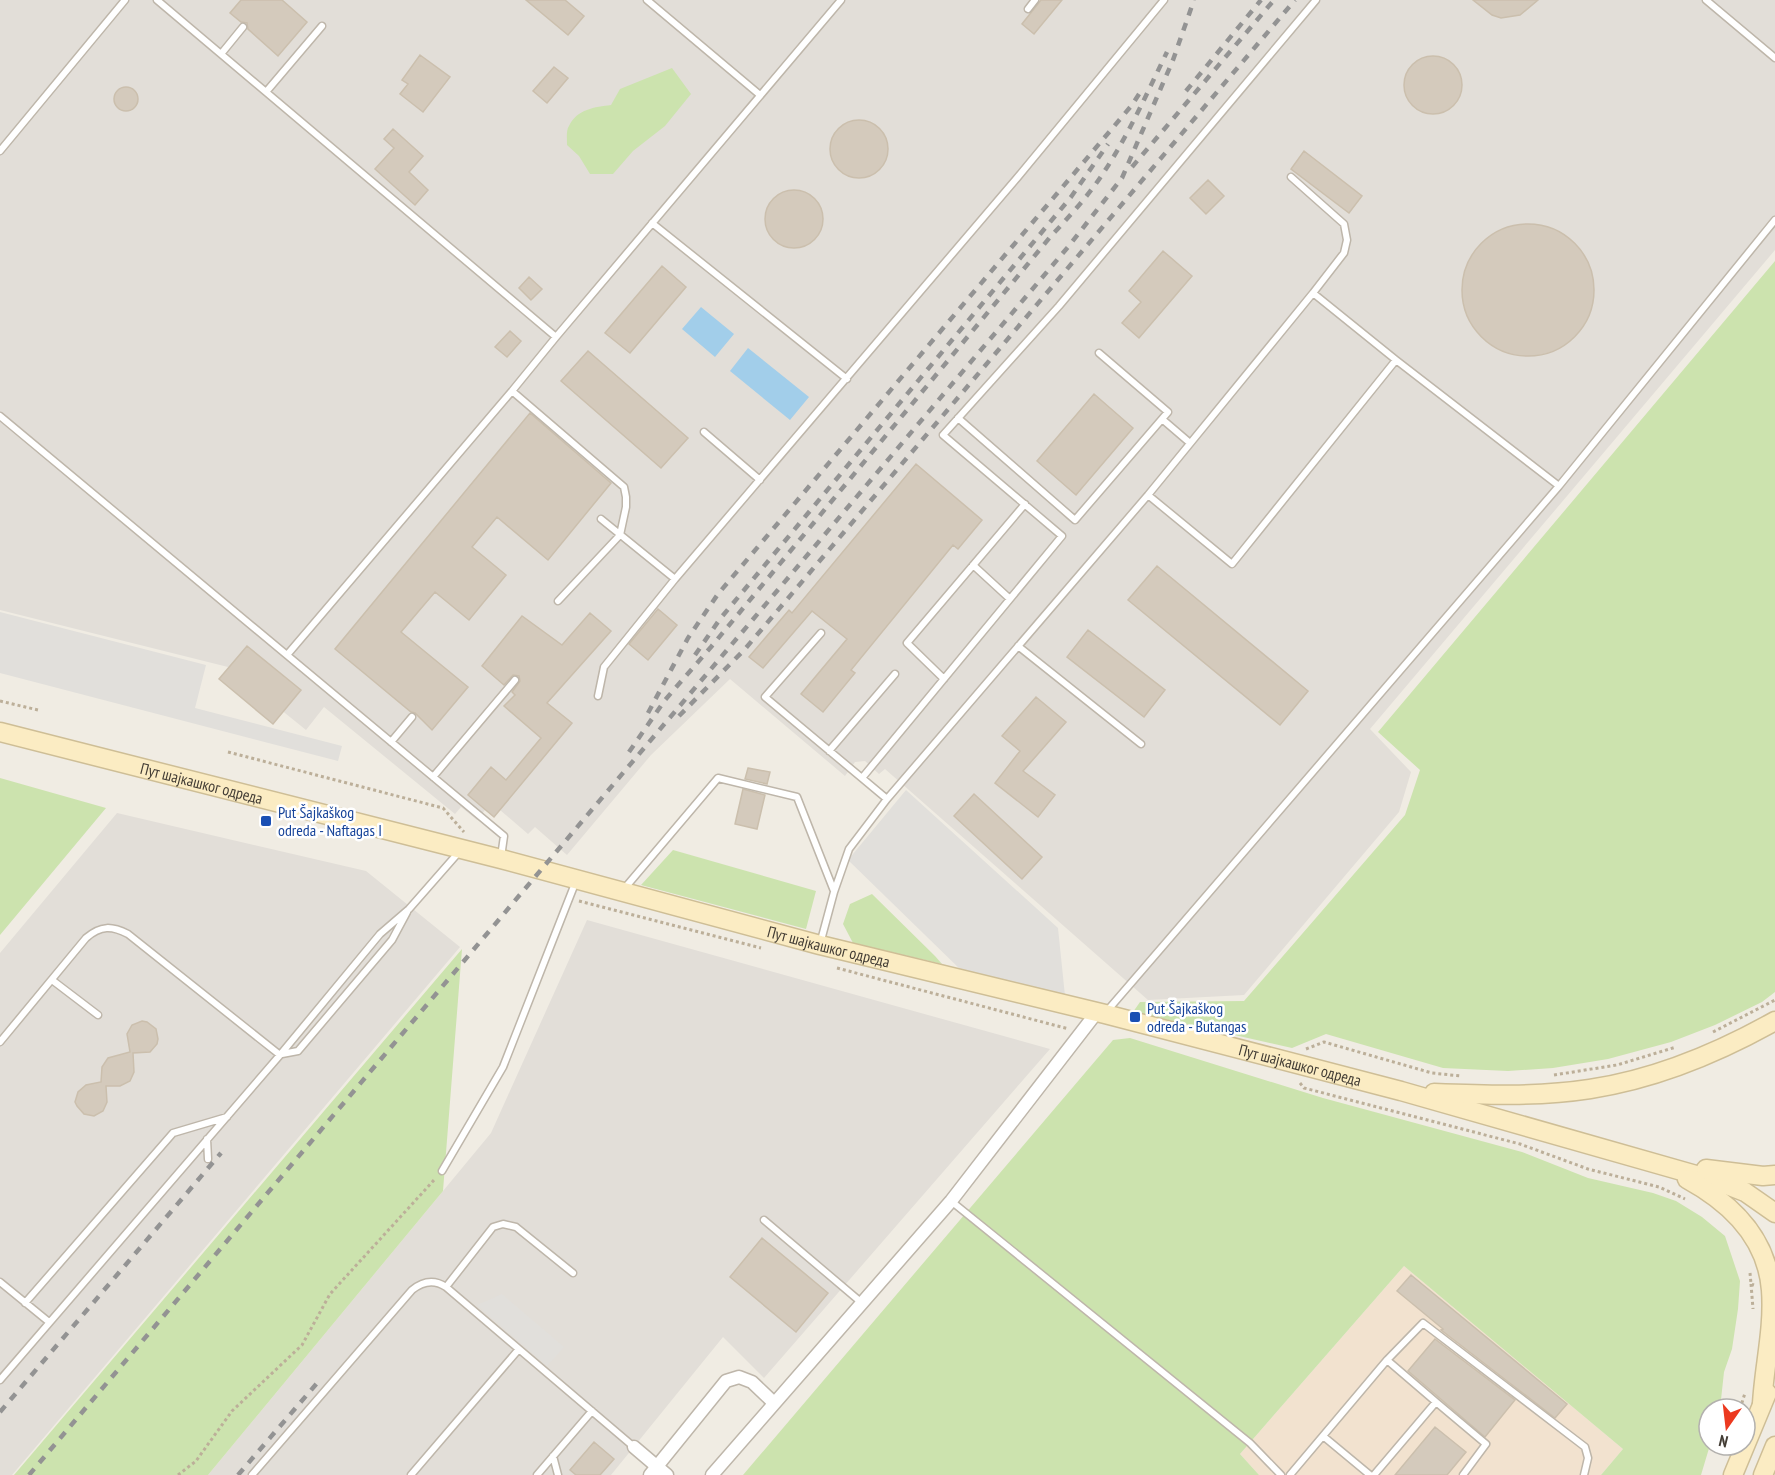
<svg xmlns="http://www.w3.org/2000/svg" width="1775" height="1475" viewBox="0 0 1775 1475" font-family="'PT Sans Narrow',sans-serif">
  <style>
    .commercial { fill: #f2e2cf }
    .industrial { fill: #e2ded8 }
    .green { fill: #cce3ae }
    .parking { fill: #e1dfdb }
    .water { fill: #a2ceea }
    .building { fill: #d4cabc; stroke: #cbbfad; stroke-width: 1.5 }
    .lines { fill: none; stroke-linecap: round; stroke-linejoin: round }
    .lane-casing { stroke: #beb6aa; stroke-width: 9 }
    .street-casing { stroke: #beb6aa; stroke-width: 15 }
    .secondary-casing { stroke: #cebe96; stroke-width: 21 }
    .path { stroke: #bcaf99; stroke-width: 3; stroke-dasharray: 3 3; stroke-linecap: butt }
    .lane { stroke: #fff; stroke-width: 6 }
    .street { stroke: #fff; stroke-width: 12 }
    .secondary { stroke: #fbecc3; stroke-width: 18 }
    .rail { stroke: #939393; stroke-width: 4.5; stroke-dasharray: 8 8; stroke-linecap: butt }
    .transit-dot { fill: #1a4fb4; stroke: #fff; stroke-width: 2 }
    .labels { text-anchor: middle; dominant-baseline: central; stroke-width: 5; stroke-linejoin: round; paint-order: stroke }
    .street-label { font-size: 16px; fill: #423c34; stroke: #fff }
    .transit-label { font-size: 16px; fill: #164399; stroke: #fff; text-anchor: start }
  </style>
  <rect width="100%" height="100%" fill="#f0ece3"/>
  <path class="commercial" d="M1404 1266 1623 1449 1601 1475H1259L1240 1454Z"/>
  <path class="industrial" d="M0 0H1775V250L1370 729 1411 772 1399 812 1244 995 1148 1000 885 769 879 774 865 761 855 762 845 776 730 679 651 755 567 855 535 827 528 834 500 810 494 817 485 810 477 820 461 807 455 814 324 707 306 730 228 667 0 610Z
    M117 813 366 871 460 947 12 1475H0V953Z
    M587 920 1050 1049 764 1378 723 1337 611 1475H208L491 1133Z"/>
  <path class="green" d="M672 68 691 94 665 126 633 151 613 174H590L579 156 567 145C567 139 566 130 569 126 577 109 595 107 611 105L620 89Z
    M1775 261V992L1762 1002 1715 1025 1671 1042 1608 1059 1553 1068 1508 1071 1443 1068 1326 1034 1292 1048 1133 1012 1140 1002 1244 1001 1405 815 1420 770 1378 732Z
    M0 778 106 808 0 935Z
    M673 850 816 891 806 929 641 885Z
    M872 894 935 956 942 964 853 943 843 924 850 904Z
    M462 949 443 1191 208 1475H14Z
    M1130 1038 1323 1098 1522 1152 1588 1178 1653 1193 1676 1201 1702 1217 1725 1236 1740 1281 1738 1309 1732 1349 1724 1372 1720 1409H1709L1710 1445 1701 1475H1601L1623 1449 1404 1266 1240 1454 1259 1475H743L1113 1040Z"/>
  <path class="parking" d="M0 612 206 665 195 708 342 746 338 761 0 673Z
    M906 790 1058 928 1065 996 963 972 848 860Z
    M502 1294 564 1347 547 1366 477 1305Z"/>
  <path class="water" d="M701 307 734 334 715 357 682 329Z
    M748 348 809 397 790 420 730 371Z"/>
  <path class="building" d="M241 0H282L307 22 278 56 248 29 247 23 241 22 230 13Z
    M526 0H565L584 16 568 35Z
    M1041 0H1062L1034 34 1022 24Z
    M1473 0H1538L1520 15 1501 18 1492 15Z
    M420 55 450 77 423 112 400 94 408 84 402 80Z
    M1404 85a29 29 0 1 1 58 0a29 29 0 1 1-58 0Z
    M554 67 568 78 547 103 533 91Z
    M114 99a12 12 0 1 1 24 0a12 12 0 1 1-24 0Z
    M830 149a29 29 0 1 1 58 0a29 29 0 1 1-58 0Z
    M393 129 423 156 409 172 428 190 415 205 375 169 394 148 384 139Z
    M1304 151 1362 196 1349 213 1291 169Z
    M1208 180 1224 196 1206 214 1190 198Z
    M765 219a29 29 0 1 1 58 0a29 29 0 1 1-58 0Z
    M1462 290a66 66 0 1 1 132 0a66 66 0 1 1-132 0Z
    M1163 251 1192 276 1139 338 1122 323 1141 302 1129 291Z
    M662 266 686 287 630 353 605 333Z
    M529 277 542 289 531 300 519 288Z
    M510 331 521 341 507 357 495 347Z
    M588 351 688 438 661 468 561 381Z
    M1094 394 1133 428 1076 495 1037 461Z
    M530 413 611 483 548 560 497 517 472 547 506 575 469 620 435 592 401 632 468 687 432 730 415 713 411 712 335 649Z
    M916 464 982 520 958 549 953 545 851 670 855 673 823 712 801 694 847 639 812 611 763 668 749 657 789 610 792 613Z
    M1157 566 1308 691 1280 725 1128 600Z
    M658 609 677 625 648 660 629 644Z
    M590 613 611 631 547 703 572 723 494 817 468 795 491 767 506 780 541 738 504 706 515 695 512 692 520 681 519 676 513 675 504 685 482 666 522 616 562 645Z
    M1088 630 1165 690 1144 717 1067 657Z
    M247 646 301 690 273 724 219 679Z
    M1036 697 1066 722 1023 771 1055 795 1038 817 995 783 1020 751 1002 736Z
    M748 768 770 772 767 784 745 779Z
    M743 789 765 795 757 829 735 824Z
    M974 794 1042 857 1022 879 954 816Z
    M142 1021 147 1022 156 1029 158 1039 157 1044 150 1052 133 1053 134 1072 130 1081 120 1086H106L107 1102 103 1111 94 1116 84 1114 77 1106 75 1102 78 1092 86 1085 101 1082 102 1067 108 1058 130 1052 127 1034 132 1025Z
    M762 1238 828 1293 796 1332 730 1277Z
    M1411 1275 1567 1404 1555 1418 1441 1330 1443 1329 1397 1291Z
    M1435 1339 1515 1400 1485 1437 1408 1371Z
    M1435 1427 1466 1452 1447 1475H1395Z
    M594 1442 614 1459 600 1475H576L570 1470Z"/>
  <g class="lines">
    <defs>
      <path id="lane" d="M157 0 556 337
        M647 0 760 95
        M1706 0 1775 58
        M1028 9 1035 0
        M221 54 243 27
        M266 92 322 26
        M0 151 125 0
        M1291 177 1344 224 1347 240 1344 253 1313 293
        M652 223 847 379
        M512 391 624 487 626 497V507L620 535 558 601
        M0 416 504 836 501 857
        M958 418 1075 520 1168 412 1099 353
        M1162 419 1190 443
        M704 432 760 480
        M1148 495 1232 564 1396 360
        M601 519 675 579
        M973 565 1010 599
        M821 633 765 697 887 799
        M1018 646 1141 744
        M287 655 512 391 556 337 841 0
        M944 679 907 643 1025 504
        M598 696 604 667 675 579 1017 178 1164 0
        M391 742 412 717
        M829 751 895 674
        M433 777 515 680
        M862 778 1062 536 943 435 1059 306 1316 0
        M624 889 718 778 797 797 834 891
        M820 944 834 892 849 849 887 799 1148 495 1313 293 1396 360 1559 486
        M52 980 98 1015
        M1107 1011 1559 486 1775 220
        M0 1042 86 938C101 925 112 926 128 934L280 1055
        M282 1054 298 1051 392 940 407 912
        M207 1139 208 1159
        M442 1171 503 1067 576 881
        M951 1201 1250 1443 1281 1475
        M764 1220 862 1303
        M0 1282 49 1322
        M446 1287 493 1227 503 1224 516 1227 573 1273
        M25 1303 173 1133 227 1117
        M0 1380 280 1055 380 934 409 909 459 852
        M1436 1402 1486 1444 1463 1475
        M1323 1436 1370 1475
        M553 1456 558 1475
        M252 1475 412 1290C423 1281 434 1279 446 1287L634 1447
        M411 1475 519 1349
        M537 1475 592 1411
        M1290 1475 1387 1360 1423 1323 1585 1447 1588 1458 1584 1475
        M1374 1475 1436 1402 1387 1360"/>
      <path id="street" d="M634 1447 667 1475
        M650 1475 726 1381 739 1377 752 1382 774 1403
        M712 1475 951 1201 1097 1012"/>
      <g id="secondary">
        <path id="s1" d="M0 732 501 859 820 945 1105 1014 1401 1091 1717 1181 1745 1192 1775 1213"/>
        <path d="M1434 1093C1486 1095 1538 1097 1590 1089 1656 1079 1718 1053 1775 1021"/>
        <path d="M1706 1169 1763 1176 1775 1175"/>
        <path d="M1687 1179C1731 1203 1767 1238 1771 1290 1774 1328 1764 1367 1762 1404"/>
        <path d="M1733 1475 1767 1393"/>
        <path d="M1763 1475 1775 1446"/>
      </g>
    </defs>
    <use href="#lane" class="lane-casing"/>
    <use href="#street" class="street-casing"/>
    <use href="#secondary" class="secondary-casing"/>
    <path class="path" d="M0 701 38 710
      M228 752 443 808 464 832
      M579 901 761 948
      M837 968 1069 1029
      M1713 1032 1775 1000
      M1306 1049 1324 1042 1432 1073 1461 1076
      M1554 1075 1617 1065 1676 1047
      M1300 1083 1304 1088 1520 1144 1588 1169 1659 1187 1685 1199
      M1750 1273 1751 1284 1754 1285
      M1751 1284 1753 1309
      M1740 1409 1745 1393
      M178 1475 196 1461 232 1411 302 1345 330 1294 435 1179"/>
    <use href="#lane" class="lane"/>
    <use href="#street" class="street"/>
    <use href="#secondary" class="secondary"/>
    <path class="rail" d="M1186 91 1261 0
      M1132 167 1274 0
      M695 655 720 619 1071 197 1108 144
      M648 713 688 638 718 594 1132 105 1141 91
      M679 716 745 649 1295 0
      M629 752 665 700 711 647 1051 236C1070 216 1089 195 1104 172 1129 134 1147 93 1167 52
      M0 1412 221 1153
      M29 1475 1068 247 1122 178 1173 60 1194 0
      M238 1475 318 1382"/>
  </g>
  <g class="transit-dot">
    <rect x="260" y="815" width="12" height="12" rx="3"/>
    <rect x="1129" y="1011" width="12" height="12" rx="3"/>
  </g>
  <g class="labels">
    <g class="street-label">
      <text stroke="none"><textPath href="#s1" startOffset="208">Пут шајкашког одреда</textPath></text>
      <text stroke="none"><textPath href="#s1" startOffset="856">Пут шајкашког одреда</textPath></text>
      <text stroke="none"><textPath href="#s1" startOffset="1342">Пут шајкашког одреда</textPath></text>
    </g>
    <g class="transit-label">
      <text x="278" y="812">Put Šajkaškog<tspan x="278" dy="18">odreda - Naftagas I</tspan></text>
      <text x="1147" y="1008">Put Šajkaškog<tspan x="1147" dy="18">odreda - Butangas</tspan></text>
    </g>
  </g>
  <g transform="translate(1727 1427) rotate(194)"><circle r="28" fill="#ffffff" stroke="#b3b1ae" stroke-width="1.5"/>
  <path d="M0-4.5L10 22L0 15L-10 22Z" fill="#ec391f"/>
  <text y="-9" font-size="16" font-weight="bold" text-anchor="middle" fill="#423c34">N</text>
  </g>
</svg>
